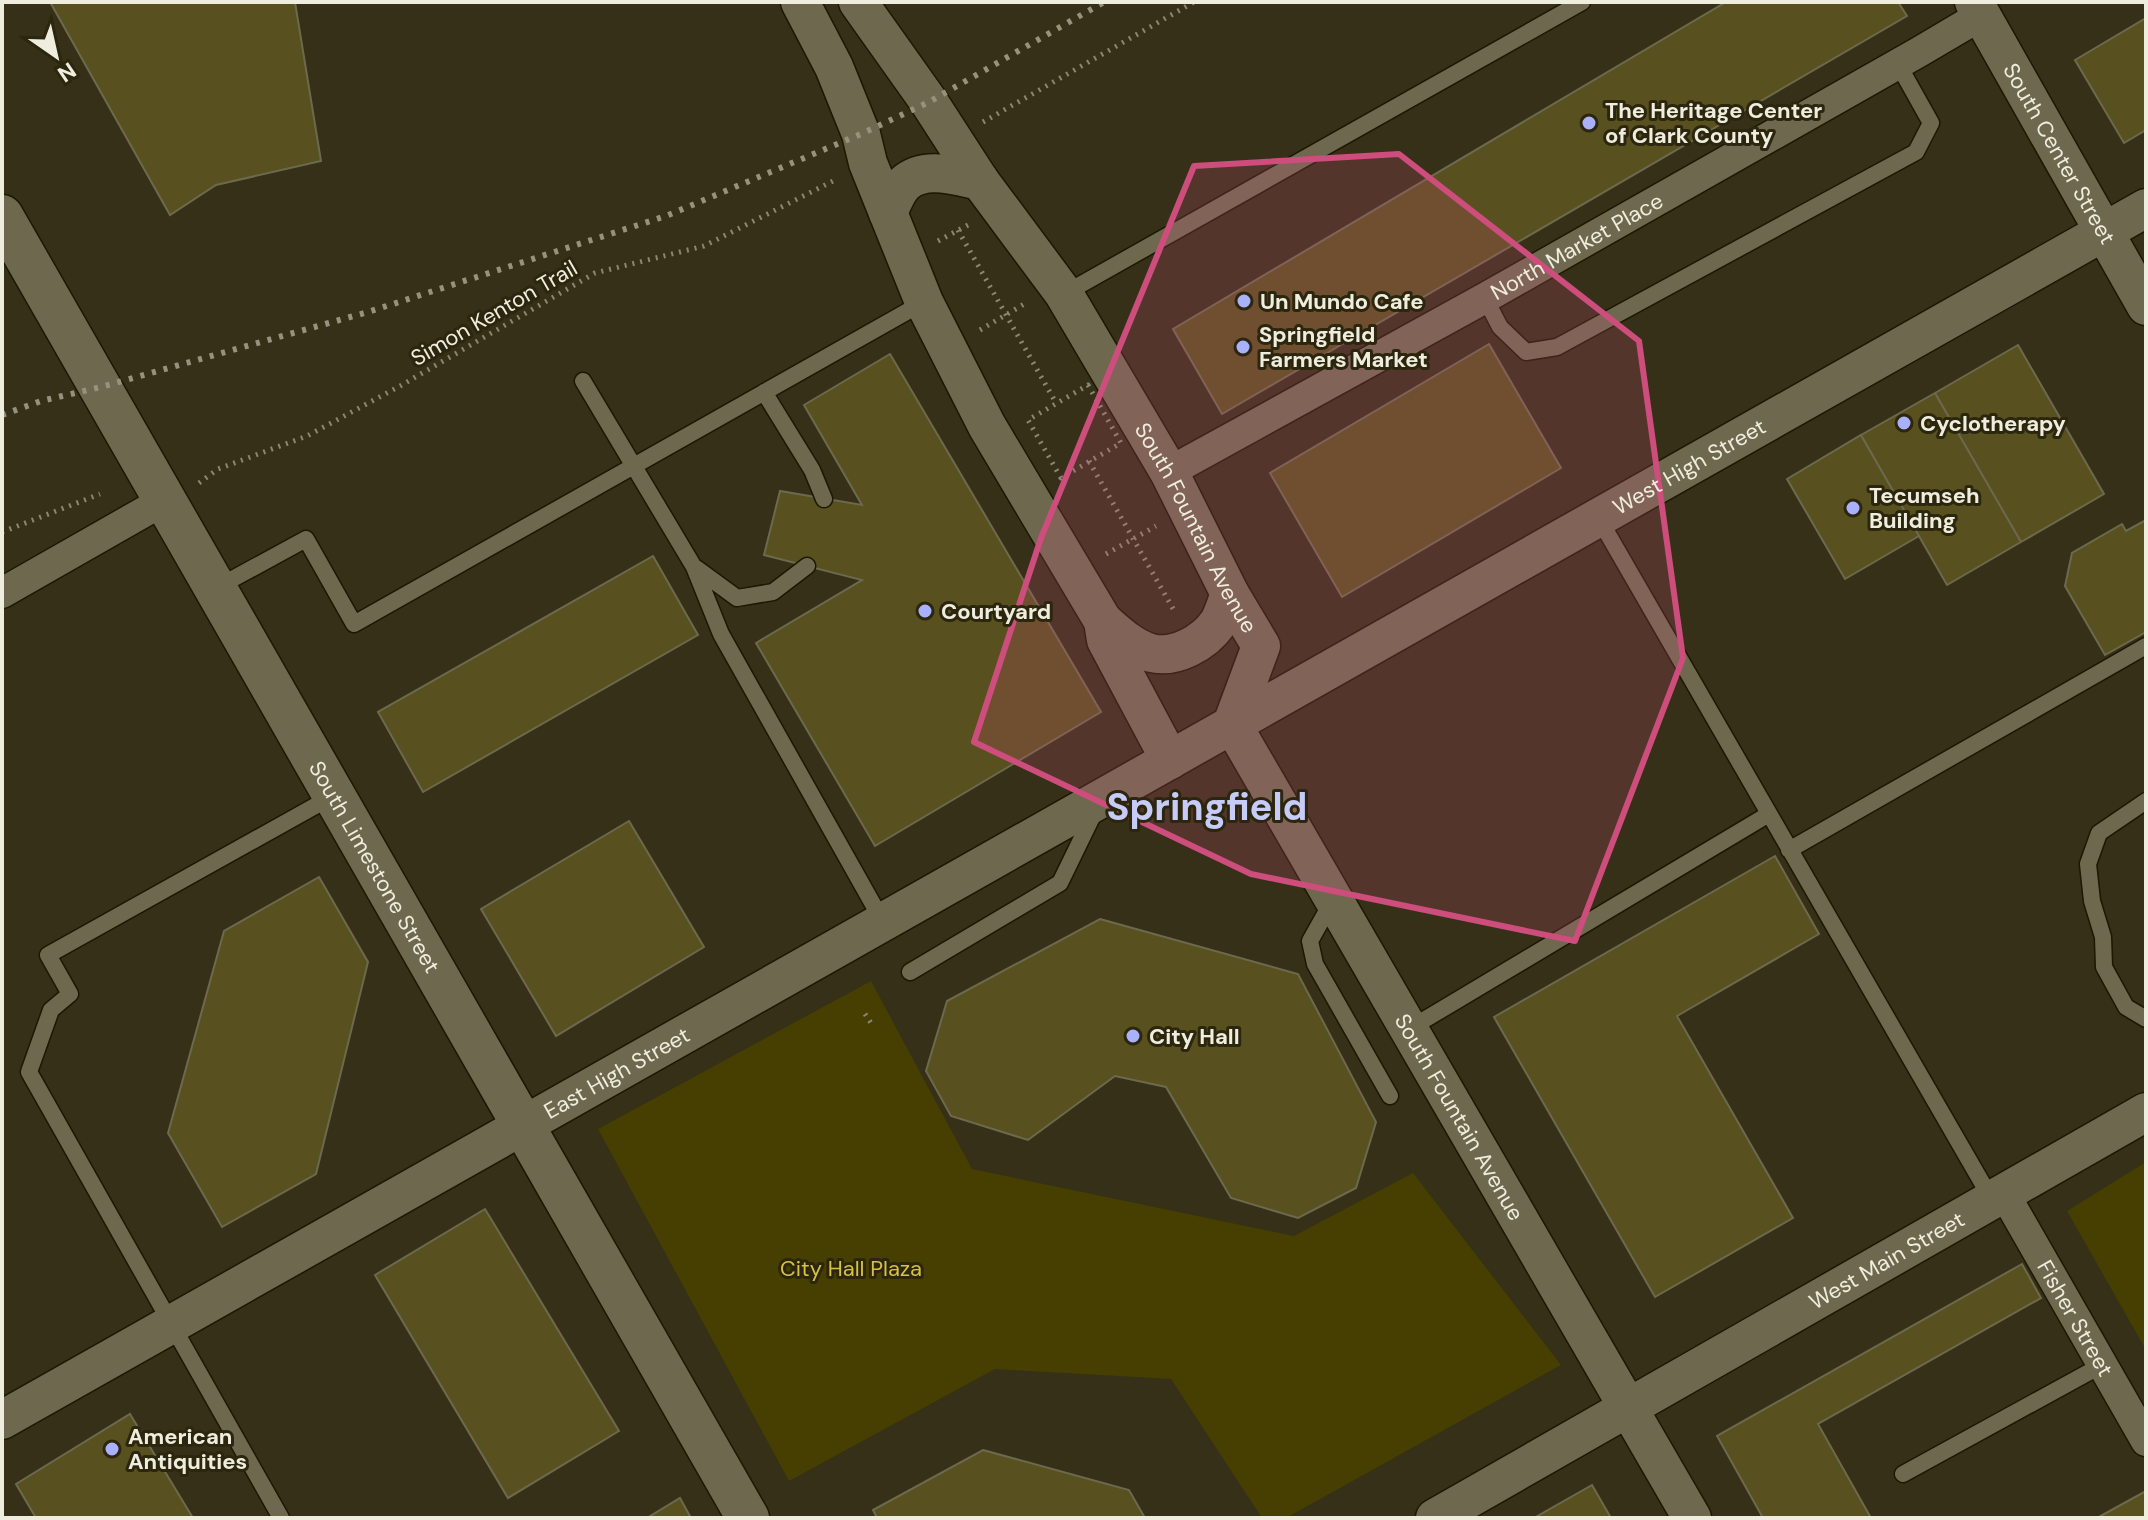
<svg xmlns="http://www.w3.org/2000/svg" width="2148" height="1520" viewBox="0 0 2148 1520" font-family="'DM Sans',sans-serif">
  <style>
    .green { fill: #473e02 }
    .building { fill: #59501f; stroke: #6d694e; stroke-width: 2 }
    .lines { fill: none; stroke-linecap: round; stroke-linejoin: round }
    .service-casing { stroke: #1c1801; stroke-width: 19 }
    .minor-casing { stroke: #1c1801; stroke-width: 33 }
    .tertiary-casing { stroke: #1c1801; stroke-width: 41 }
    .secondary-casing { stroke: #1c1801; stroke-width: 45 }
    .path { stroke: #8a8672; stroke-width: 5; stroke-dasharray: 2 6; stroke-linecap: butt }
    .service { stroke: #6e694e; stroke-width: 16 }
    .minor { stroke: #6e694e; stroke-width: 30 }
    .tertiary { stroke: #6e694e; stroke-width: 38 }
    .secondary { stroke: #6e694e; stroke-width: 42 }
    .rail { stroke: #96927e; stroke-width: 6; stroke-dasharray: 4 8; stroke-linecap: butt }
    .marked { fill: #cd4d7c; fill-opacity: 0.2; stroke: #cd4d7c; stroke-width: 6; stroke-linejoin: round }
    .poi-dot { fill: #a9b0fc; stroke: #2b260d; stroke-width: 3 }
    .labels { text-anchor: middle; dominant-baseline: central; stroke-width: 6; stroke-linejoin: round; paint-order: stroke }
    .poi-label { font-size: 22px; font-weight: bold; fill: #efedde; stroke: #2b260d; text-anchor: start }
    .street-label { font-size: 22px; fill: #efedde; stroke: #2b260d }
    .park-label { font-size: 22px; fill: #d7c141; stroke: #2b260d }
    .town-label { font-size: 38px; font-weight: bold; fill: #c6ccf7; stroke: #2b260d }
  </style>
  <rect width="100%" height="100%" fill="#353017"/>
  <path class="green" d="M871 981 972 1169 1294 1236 1413 1173 1561 1365 1286 1518H1262L1171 1379 995 1369 789 1481 598 1129Z
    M2146 1162V1350L2067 1211Z"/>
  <path class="building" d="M50 2H295L321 161 216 185 170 215Z
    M1726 2H1898L1907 16 1222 414 1173 329Z
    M2146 18V130L2124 143 2075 60Z
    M1489 344 1561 468 1342 597 1270 473Z
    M2018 345 2104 494 2021 542 1935 393Z
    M890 354 1101 712 875 846 756 643 862 580 764 555 780 491 862 505 804 405Z
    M1935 393 2021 542 1947 585 1861 435Z
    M1861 435 1919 536 1845 579 1787 479Z
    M2146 520V632L2105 655 2065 586 2072 553 2122 524 2126 531Z
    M653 556 698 635 423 792 378 712Z
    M629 821 704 947 556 1036 481 909Z
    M1775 856 1819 934 1677 1016 1793 1218 1655 1297 1494 1017Z
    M319 877 368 962 316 1174 222 1227 168 1133 224 931Z
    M1100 919 1298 974 1376 1122 1356 1188 1298 1218 1231 1198 1166 1087 1115 1076 1028 1140 951 1116 926 1071 947 1001Z
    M485 1209 619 1431 508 1498 375 1275Z
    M2022 1264 2041 1298 1818 1424 1871 1518H1763L1717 1436Z
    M130 1414 193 1518H36L16 1484Z
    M983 1450 1129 1490 1145 1518H877L873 1510Z
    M1592 1485 1611 1518H1534Z
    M2146 1491V1518H2097Z
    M680 1498 691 1518H647Z"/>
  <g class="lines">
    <defs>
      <path id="service" d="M1064 294 1582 2
        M1485 298 1500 327 1526 352 1557 347 1916 152 1931 123 1898 64
        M583 381 694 567 721 634 883 922
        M764 392 812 470 824 499
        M1598 517 1992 1200
        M696 568 737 598 773 592 807 566
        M216 588 306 539 354 624 924 302
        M2146 801 2099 833 2088 864 2092 901 2103 937 2104 967 2126 1007 2146 1019
        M1789 850 2146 646
        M1333 900 1310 941 1315 964 1390 1096
        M910 972 1060 883 1095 811
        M1409 1029 1769 814
        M1903 1474 2102 1365
        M281 1518 29 1072 51 1010 70 994 48 955 333 796"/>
      <g id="minor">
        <path id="s1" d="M1169 472 1485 298 1919 52 1980 16"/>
        <path d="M2 593 165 500"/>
        <path id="s2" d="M2004 1193 2146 1441"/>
      </g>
      <g id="tertiary">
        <path d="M800 2 834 67 861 134 868 163 924 302 987 426 1103 621 1106 640 1170 760"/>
        <path id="s3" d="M858 2 929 102 980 181 1064 294 1169 472 1230 594 1261 646 1232 724"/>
        <path id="s4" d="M1974 2 2146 306"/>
        <path d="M888 213C892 204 897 191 904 184 924 165 956 176 980 181"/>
        <path d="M1103 621C1117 633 1132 648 1151 653 1175 659 1204 643 1218 623 1223 615 1226 603 1230 594"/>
        <path id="s5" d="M1232 724 1692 1518"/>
        <path id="s6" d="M2 1420 2146 208"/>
        <path id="s7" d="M1435 1518 2146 1112"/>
      </g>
      <g id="secondary">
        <path id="s8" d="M2 216 748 1518"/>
      </g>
    </defs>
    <use href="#service" class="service-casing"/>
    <use href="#minor" class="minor-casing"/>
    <use href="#tertiary" class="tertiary-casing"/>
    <use href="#secondary" class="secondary-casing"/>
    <path class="path" d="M983 122 1194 2
      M958 230 1056 403
      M938 241 968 225
      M980 330 1026 303
      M1088 385 1121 443 1061 478 1028 420Z
      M1089 461 1176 614
      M199 483 218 469 307 436 400 386 595 273 704 246 837 179
      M2 532 100 494
      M1106 554 1156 526
      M865 1014 871 1023"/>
    <use href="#service" class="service"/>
    <use href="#minor" class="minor"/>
    <use href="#tertiary" class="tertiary"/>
    <use href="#secondary" class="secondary"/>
    <path class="rail" d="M2 415 41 401 101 387 368 312 666 216 861 134 929 102 1104 2"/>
  </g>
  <path class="marked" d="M1399 154 1639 341 1683 658 1575 941 1251 874 974 742 1041 538 1194 166Z"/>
  <g class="poi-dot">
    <circle cx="1589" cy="123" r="8"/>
    <circle cx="1244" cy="301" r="8"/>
    <circle cx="1243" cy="347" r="8"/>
    <circle cx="1904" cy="423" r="8"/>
    <circle cx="1853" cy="508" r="8"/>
    <circle cx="925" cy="611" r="8"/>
    <circle cx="1133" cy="1036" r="8"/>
    <circle cx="112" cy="1449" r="8"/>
  </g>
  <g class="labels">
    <g class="poi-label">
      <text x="1605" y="110">The Heritage Center<tspan x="1605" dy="25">of Clark County</tspan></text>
      <text x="1260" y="301">Un Mundo Cafe</text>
      <text x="1259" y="334">Springfield<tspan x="1259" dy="25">Farmers Market</tspan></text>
      <text x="1920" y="423">Cyclotherapy</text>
      <text x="1869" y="495">Tecumseh<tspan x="1869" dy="25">Building</tspan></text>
      <text x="941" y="611">Courtyard</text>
      <text x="1149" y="1036">City Hall</text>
      <text x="128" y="1436">American<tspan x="128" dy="25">Antiquities</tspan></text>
    </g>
    <g class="street-label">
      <text stroke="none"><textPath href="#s4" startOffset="174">South Center Street</textPath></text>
      <text stroke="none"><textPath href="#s1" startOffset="466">North Market Place</textPath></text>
      <text transform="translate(494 313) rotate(-30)">Simon Kenton Trail</text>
      <text stroke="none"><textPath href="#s6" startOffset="1938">West High Street</textPath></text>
      <text stroke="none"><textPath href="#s3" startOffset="626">South Fountain Avenue</textPath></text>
      <text stroke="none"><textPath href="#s8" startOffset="750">South Limestone Street</textPath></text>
      <text stroke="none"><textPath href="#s6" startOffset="706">East High Street</textPath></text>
      <text stroke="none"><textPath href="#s5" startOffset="454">South Fountain Avenue</textPath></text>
      <text stroke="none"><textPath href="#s7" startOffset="520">West Main Street</textPath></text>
      <text stroke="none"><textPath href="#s2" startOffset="144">Fisher Street</textPath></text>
    </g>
    <g class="park-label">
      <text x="851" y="1268">City Hall Plaza</text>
    </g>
    <g class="town-label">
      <text x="1207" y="807">Springfield</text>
    </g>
  </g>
  <rect width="2148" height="1520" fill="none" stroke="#efedde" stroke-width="8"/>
  <g transform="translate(56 56) rotate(146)" stroke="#2b260d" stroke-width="6" paint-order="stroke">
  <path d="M0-6L14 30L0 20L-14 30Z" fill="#efedde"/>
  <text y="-12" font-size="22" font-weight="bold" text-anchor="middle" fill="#efedde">N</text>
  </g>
</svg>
